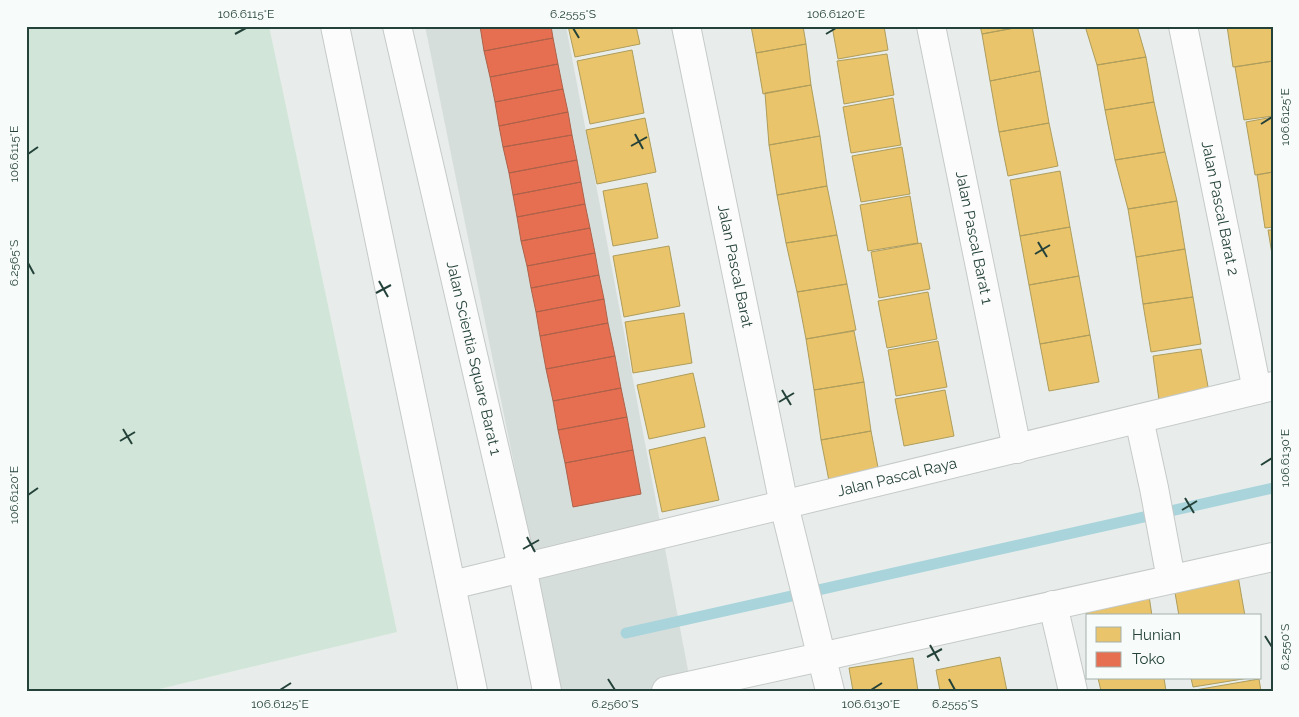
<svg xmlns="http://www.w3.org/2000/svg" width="1299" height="717" viewBox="0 0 1299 717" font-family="Raleway,sans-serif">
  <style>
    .built { fill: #d6dedb }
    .garden { fill: #d1e6d8 }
    .homes { fill: #e9c46a; stroke: #ae9d5c }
    .shops { fill: #e76f51; stroke: #ac624a }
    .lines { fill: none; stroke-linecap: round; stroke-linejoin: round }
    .stream { stroke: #a9d4db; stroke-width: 11 }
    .street-casing { stroke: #c5cac8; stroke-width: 30 }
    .street { stroke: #fcfcfc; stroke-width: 28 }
    .ticks { fill: none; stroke: #24423a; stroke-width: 2 }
    .labels { text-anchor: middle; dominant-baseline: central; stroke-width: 5; stroke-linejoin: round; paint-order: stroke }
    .street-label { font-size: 15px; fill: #24423a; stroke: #f7fbf9 }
    .neatline { fill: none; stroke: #24423a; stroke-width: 2 }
    .ticks-label { font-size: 12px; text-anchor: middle; fill: #24423a }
  </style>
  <rect width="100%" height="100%" fill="#e8edeb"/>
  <path class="built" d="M425 26H566L692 691H560Z"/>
  <path class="garden" d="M26 26H269L397 632 151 691H26Z"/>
  <path class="homes" d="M568 26H636L640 44 575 57Z
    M751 26H803L806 44 756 53Z
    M832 26H884L888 50 838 59Z
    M980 26H1025L982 34Z
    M1025 26H1032L1040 71 990 81 982 34Z
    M1085 26H1137L1146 57 1097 65Z
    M1227 26H1273V61L1233 67Z
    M806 44 811 85 763 94 756 53Z
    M632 50 644 113 590 124 577 61Z
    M887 54 894 95 844 104 837 61Z
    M1146 57 1154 102 1105 110 1097 65Z
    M1273 61V116L1244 120 1235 67Z
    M1040 71 1049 123 999 132 990 81Z
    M811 85 820 136 769 145 765 93Z
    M893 98 901 145 851 153 843 107Z
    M1154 102 1165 152 1115 160 1105 110Z
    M1273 117V172L1255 175 1246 122Z
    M645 118 656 172 597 184 586 130Z
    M1049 123 1058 166 1008 176 999 132Z
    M820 136 827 186 777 195 769 145Z
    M902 147 910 194 861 202 852 156Z
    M1165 152 1177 201 1128 209 1115 160Z
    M1060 171 1070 227 1020 236 1010 180Z
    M1273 172V227L1265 228 1257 175Z
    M647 183 658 238 613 246 603 191Z
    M827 186 837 235 786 243 777 195Z
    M910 196 918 243 868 251 860 205Z
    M1177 201 1185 249 1136 257 1128 209Z
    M1070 227 1079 276 1029 285 1020 236Z
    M1268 230H1273V260Z
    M837 235 847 284 797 292 786 243Z
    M921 243 930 289 879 298 871 252Z
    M669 246 680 306 624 317 613 256Z
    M1185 249 1193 297 1143 304 1136 257Z
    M1079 276 1090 335 1040 344 1029 285Z
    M847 284 856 330 806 339 797 292Z
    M928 292 937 339 887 348 878 301Z
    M1193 297 1201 344 1151 352 1143 304Z
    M684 313 692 363 633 373 625 322Z
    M854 331 864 382 814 390 806 339Z
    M1090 335 1099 382 1049 391 1040 344Z
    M938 341 947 387 896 396 888 350Z
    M1201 349 1209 392 1159 400 1153 356Z
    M693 373 705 427 649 439 637 385Z
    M864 382 871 431 821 440 814 390Z
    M945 390 954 436 904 446 895 399Z
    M871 431 880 478 830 486 821 440Z
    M705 437 719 500 662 512 649 450Z
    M1237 570 1245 616H1179L1173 581Z
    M1148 589 1152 616H1088V620L1084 599Z
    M1000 657 1007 691H940L936 670Z
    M913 658 918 691H853L849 668Z
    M1098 678H1164L1166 691H1101Z
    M1191 678H1249L1193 687Z
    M1259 679 1261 691H1195V690Z"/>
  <path class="shops" d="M480 26H551L553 38 484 51Z
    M553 38 558 64 490 77 484 51Z
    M558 64 563 89 495 102 490 77Z
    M563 89 568 112 499 126 495 102Z
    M568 112 572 135 503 147 499 126Z
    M572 135 577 160 509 173 503 147Z
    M577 160 581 182 513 195 509 173Z
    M581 182 585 204 517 217 513 195Z
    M585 204 590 228 521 241 517 217Z
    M590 228 595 253 527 266 521 241Z
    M595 253 599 275 531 288 527 266Z
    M599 275 604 299 536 312 531 288Z
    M604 299 608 323 540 336 536 312Z
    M608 323 615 356 546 369 540 336Z
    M615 356 621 388 553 401 546 369Z
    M621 388 627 417 558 430 553 401Z
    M627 417 633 450 565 463 558 430Z
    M633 450 641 494 573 507 565 463Z"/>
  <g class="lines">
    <path class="stream" d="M626 633 1273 488"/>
    <defs>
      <g id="street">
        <path d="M335 26 473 691"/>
        <path id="s1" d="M397 26 522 567 547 691"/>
        <path id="s2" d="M686 26 784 505 830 691"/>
        <path id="s3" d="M931 26 1017 449"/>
        <path id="s4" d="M1183 26 1257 390"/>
        <path d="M1139 419 1154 488 1171 579"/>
        <path id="s5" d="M452 585 1273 386"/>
        <path d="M1053 605 1073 691"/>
        <path d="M666 691 1273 557"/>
      </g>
    </defs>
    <use href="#street" class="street-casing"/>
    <use href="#street" class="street"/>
  </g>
  <path class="ticks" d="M573 28 579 38M235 34 246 28M826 34 836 28M1261 124 1272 117M635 134 643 149M631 146 647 137M28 154 38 147M1038 242 1047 257M1035 254 1050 245M28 263 34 274M379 281 388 297M376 293 391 285M782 390 791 405M779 402 794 393M123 429 132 444M120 441 135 432M1261 465 1272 458M28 495 38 488M1185 498 1194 513M1182 510 1197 501M527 537 535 552M523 549 539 540M1265 636 1272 647M930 645 939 661M927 657 942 649M608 679 615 690M949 679 955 690M280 690 291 683M871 690 882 683"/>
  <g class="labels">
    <g class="street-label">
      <text stroke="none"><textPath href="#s4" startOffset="186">Jalan Pascal Barat 2</textPath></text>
      <text stroke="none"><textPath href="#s3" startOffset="216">Jalan Pascal Barat 1</textPath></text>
      <text stroke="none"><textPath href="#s2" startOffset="245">Jalan Pascal Barat</textPath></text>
      <text stroke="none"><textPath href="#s1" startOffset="341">Jalan Scientia Square Barat 1</textPath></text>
      <text stroke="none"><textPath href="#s5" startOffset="458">Jalan Pascal Raya</textPath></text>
    </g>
  </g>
  <rect width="1299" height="717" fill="none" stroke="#f7fbf9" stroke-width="55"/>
  <rect x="1086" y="614" width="175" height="65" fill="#f7fbf9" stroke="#a3b1ad"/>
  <rect x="1096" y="627" width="25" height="15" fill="#e9c46a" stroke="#a3b1ad"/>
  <text x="1132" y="640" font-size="15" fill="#24423a">Hunian</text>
  <rect x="1096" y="652" width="25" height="15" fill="#e76f51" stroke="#a3b1ad"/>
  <text x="1132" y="664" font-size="15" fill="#24423a">Toko</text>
  <rect x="28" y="28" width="1244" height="662" class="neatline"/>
  <g class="ticks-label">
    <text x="246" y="18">106.6115°E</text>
    <text x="573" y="18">6.2555°S</text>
    <text x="836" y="18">106.6120°E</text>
    <text transform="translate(1285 117) rotate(-90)" y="4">106.6125°E</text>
    <text transform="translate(14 154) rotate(-90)" y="4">106.6115°E</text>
    <text transform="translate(14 263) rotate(-90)" y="4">6.2565°S</text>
    <text transform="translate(1285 458) rotate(-90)" y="4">106.6130°E</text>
    <text transform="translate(14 495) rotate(-90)" y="4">106.6120°E</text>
    <text transform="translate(1285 647) rotate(-90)" y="4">6.2550°S</text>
    <text x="280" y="708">106.6125°E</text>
    <text x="615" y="708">6.2560°S</text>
    <text x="871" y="708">106.6130°E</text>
    <text x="955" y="708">6.2555°S</text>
  </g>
</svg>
